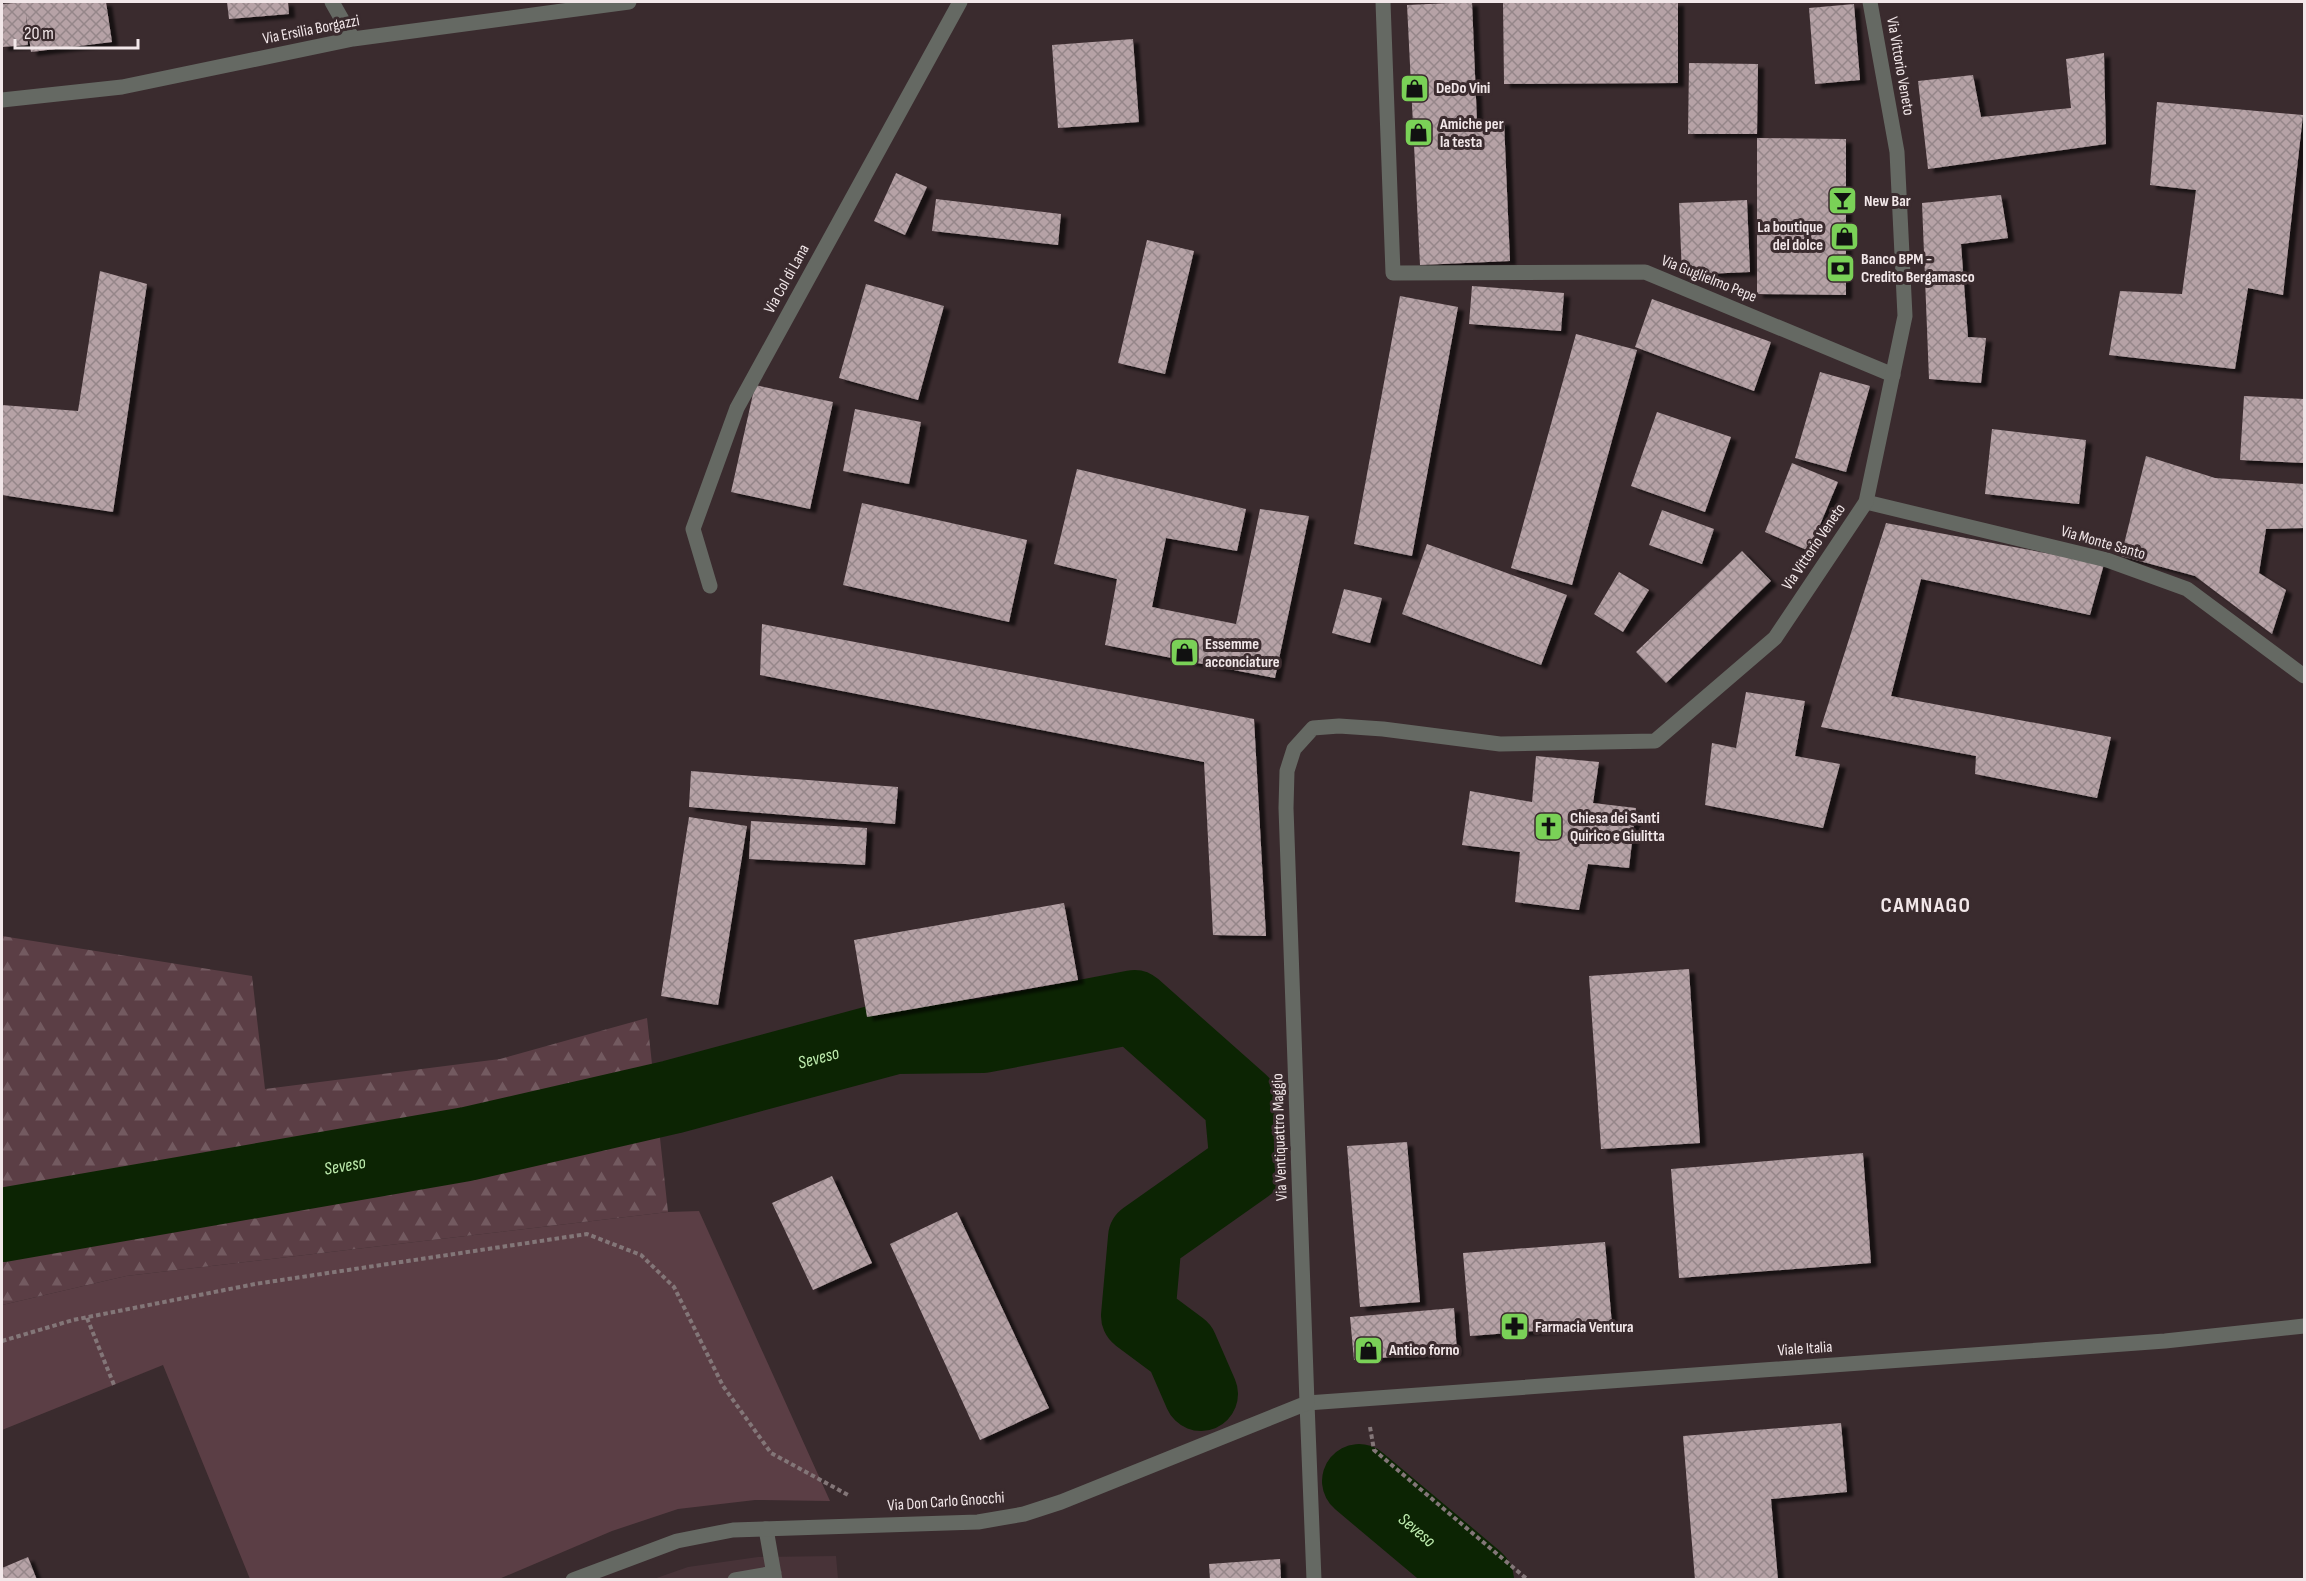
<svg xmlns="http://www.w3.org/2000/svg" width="2306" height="1581" viewBox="0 0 2306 1581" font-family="'Sofia Sans Condensed',sans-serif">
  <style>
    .built { fill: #483338 }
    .green { fill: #5b3e45 }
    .forest { fill: url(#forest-firs) }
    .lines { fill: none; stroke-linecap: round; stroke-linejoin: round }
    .river { stroke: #0c2403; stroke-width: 74 }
    .building { fill: url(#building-cross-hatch); filter: url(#shadow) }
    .path { stroke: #837678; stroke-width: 4; stroke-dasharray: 4.5 3; stroke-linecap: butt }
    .service { stroke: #656963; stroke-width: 15 }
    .minor { stroke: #656963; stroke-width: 15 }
    .tertiary { stroke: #656963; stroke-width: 15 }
    .labels { text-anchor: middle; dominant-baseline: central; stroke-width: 6; stroke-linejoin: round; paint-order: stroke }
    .street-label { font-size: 16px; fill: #f2e7e9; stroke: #3a2b2e }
    .poi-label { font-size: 16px; font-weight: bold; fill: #f2e7e9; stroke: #3a2b2e; text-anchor: start }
    .water-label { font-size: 18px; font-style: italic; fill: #beebae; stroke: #3a2b2e }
    .district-label { font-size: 22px; font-weight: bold; letter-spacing: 1.5px; fill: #f2e7e9; stroke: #3a2b2e }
  </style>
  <defs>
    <pattern id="forest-firs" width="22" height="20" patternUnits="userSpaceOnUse" patternTransform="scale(1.5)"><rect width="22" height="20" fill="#5b3e45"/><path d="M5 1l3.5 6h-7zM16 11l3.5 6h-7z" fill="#735a60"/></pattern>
    <pattern id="building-cross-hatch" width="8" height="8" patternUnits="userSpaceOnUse" patternTransform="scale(1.5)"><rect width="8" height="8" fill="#b6a2a6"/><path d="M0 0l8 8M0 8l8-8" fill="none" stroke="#958689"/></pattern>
    <filter id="shadow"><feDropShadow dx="6" dy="4" stdDeviation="1.5" flood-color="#0009"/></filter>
  </defs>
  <rect width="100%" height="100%" fill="#3a2b2e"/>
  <path class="built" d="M836 1556 838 1579 651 1580 688 1567 758 1557Z"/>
  <path class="green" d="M699 1211 830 1501 755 1500 678 1509 612 1531 499 1579H250L163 1365 2 1430V1305L126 1276 668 1212Z"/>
  <path class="forest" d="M2 936 252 976 265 1089 500 1059 647 1018 668 1212 126 1276 2 1305Z"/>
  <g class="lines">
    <g class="river">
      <path id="s1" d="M2 1225 467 1144 672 1097 895 1037 983 1036 1134 1007 1241 1102 1247 1166 1145 1238 1138 1316 1181 1348 1201 1394"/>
      <path id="s2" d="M1359 1481 1477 1580"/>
    </g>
  </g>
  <path class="building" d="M29 2H106L112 42 31 52 26 14 28 45 2 47V4Z
    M227 2H288L289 14 229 19Z
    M1472 2 1477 122 1504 121 1510 261 1420 265 1407 5Z
    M1503 2H1678V83L1504 84Z
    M1854 4 1860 80 1815 84 1809 8Z
    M1133 39 1139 122 1058 128 1052 45Z
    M2104 53 2106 144 1928 169 1918 81 1973 75 1981 117 2071 108 2066 59Z
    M1689 63 1758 64 1757 134H1688Z
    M2157 102 2303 115 2283 295 2248 288 2235 369 2109 355 2120 291 2182 294 2196 190 2150 185Z
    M1757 138 1846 139V295L1757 294Z
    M896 173 927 187 905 235 874 221Z
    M2001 195 2008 238 1961 244 1968 337 1986 338 1981 383 1929 379 1922 203Z
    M936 199 1061 214 1058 245 932 231Z
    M1747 200 1750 272 1682 275 1679 203Z
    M1147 240 1194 251 1165 374 1118 363Z
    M100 271 147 284 113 512 2 495V405L78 411Z
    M866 284 944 306 918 400 839 378Z
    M1472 286 1564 293 1561 331 1469 324Z
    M1400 296 1458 307 1412 556 1354 544Z
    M1652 299 1771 342 1754 391 1635 347Z
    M1576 334 1637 350 1572 585 1511 568Z
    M1820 372 1870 386 1846 472 1795 458Z
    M755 385 833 402 810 509 731 492Z
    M2244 396 2304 399V463L2240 460Z
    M855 409 921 422 909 484 843 471Z
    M1657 412 1731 437 1705 512 1631 486Z
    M1992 429 2086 440 2079 504 1985 494Z
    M2146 456 2215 478 2304 484V528L2266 529 2259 573 2286 590 2272 634 2195 576 2121 556Z
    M1792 463 1838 482 1809 551 1765 532Z
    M1077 469 1246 509 1237 551 1166 538 1152 607 1236 624 1260 509 1309 516 1275 678 1105 645 1117 579 1054 564Z
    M862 503 1027 540 1009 622 843 585Z
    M1662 510 1714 529 1702 564 1649 545Z
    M1886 523 2104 564 2090 615 1921 579 1891 696 2111 737 2097 798 1975 774 1976 756 1821 727Z
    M1427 544 1567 595 1541 665 1402 614Z
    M1742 551 1771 581 1666 683 1636 652Z
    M1619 572 1649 590 1623 632 1594 614Z
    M1344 589 1382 598 1370 643 1332 633Z
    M762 624 1254 719 1266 936 1213 935 1204 762 760 675Z
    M1746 692 1805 701 1795 756 1840 764 1823 828 1705 805 1712 743 1736 748Z
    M1536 756 1599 762 1593 803 1636 808 1629 868 1588 864 1579 910 1515 902 1520 852 1462 845 1470 791 1532 802Z
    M691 771 898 787 895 824 689 807Z
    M689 817 747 826 718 1005 661 996Z
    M751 821 867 828 865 865 749 859Z
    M1064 903 1078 980 867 1017 854 940Z
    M1689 969 1700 1143 1601 1149 1589 976Z
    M1407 1142 1420 1302 1360 1307 1347 1146Z
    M1863 1153 1871 1263 1679 1278 1671 1169Z
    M832 1176 872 1263 813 1290 772 1203Z
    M957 1212 1049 1408 980 1440 890 1244Z
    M1605 1242 1612 1325 1470 1336 1463 1253Z
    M1454 1308 1457 1352 1354 1360 1350 1317Z
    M1841 1423 1847 1492 1771 1499 1778 1580H1695L1683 1436Z
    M28 1557 37 1580H2V1568Z
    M1280 1559 1281 1580H1210L1209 1564Z"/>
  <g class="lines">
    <path class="path" d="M87 1318 114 1385
      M2 1341 73 1320 255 1284 587 1234 641 1255 674 1287 723 1386 771 1453 850 1496
      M1370 1427 1374 1450 1528 1580"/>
    <path class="service" d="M766 1529 775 1580
      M735 1580 774 1573"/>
    <path class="minor" d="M332 2 353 39
      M1383 2 1393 273 1645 272 1893 375
      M2 100 122 87 353 39 629 2
      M1866 502 2107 560 2187 589 2304 676
      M710 586 693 529 737 408 960 2
      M1314 1580 1307 1403 2165 1341 2304 1326"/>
    <path class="tertiary" d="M573 1580 677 1541 733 1530 978 1522 1024 1514 1061 1502 1307 1403 1286 808 1287 771 1294 749 1313 728 1339 726 1383 729 1500 744 1655 741 1775 638 1866 502 1905 316 1897 152 1870 2"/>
  </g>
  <defs>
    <symbol id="shop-square" viewBox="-11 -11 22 22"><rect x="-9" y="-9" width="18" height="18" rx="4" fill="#7ad157" stroke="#3a2b2e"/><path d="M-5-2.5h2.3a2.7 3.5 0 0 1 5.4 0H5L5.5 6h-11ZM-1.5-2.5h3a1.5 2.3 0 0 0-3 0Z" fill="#111"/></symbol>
    <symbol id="bar-square" viewBox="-11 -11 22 22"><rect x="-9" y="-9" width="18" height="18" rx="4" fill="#7ad157" stroke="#3a2b2e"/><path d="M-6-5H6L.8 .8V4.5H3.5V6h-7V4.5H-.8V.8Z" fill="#111"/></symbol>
    <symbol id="bank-square" viewBox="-11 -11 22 22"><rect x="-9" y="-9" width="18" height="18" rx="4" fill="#7ad157" stroke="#3a2b2e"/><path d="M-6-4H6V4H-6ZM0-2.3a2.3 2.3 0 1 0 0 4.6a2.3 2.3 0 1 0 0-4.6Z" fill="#111"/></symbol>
    <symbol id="church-square" viewBox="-11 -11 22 22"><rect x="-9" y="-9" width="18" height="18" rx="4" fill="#7ad157" stroke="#3a2b2e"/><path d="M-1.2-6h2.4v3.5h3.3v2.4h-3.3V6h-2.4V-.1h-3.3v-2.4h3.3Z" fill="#111"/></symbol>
    <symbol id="pharmacy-square" viewBox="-11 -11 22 22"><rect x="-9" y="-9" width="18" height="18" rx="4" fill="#7ad157" stroke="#3a2b2e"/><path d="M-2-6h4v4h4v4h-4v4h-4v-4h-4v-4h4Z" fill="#111"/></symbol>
  </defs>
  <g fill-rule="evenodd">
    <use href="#shop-square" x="1398" y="72" width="33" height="33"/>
    <use href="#shop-square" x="1402" y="116" width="33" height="33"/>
    <use href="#bar-square" x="1826" y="184" width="33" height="33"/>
    <use href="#shop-square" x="1828" y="220" width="33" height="33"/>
    <use href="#bank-square" x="1824" y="252" width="33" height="33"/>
    <use href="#shop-square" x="1168" y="636" width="33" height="33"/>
    <use href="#church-square" x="1532" y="810" width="33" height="33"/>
    <use href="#pharmacy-square" x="1498" y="1310" width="33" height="33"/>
    <use href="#shop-square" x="1352" y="1334" width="33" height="33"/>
  </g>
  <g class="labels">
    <g class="street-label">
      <text transform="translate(311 30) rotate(-11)">Via Ersilia Borgazzi</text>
      <text transform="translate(1900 66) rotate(80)">Via Vittorio Veneto</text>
      <text transform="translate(787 279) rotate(-61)">Via Col di Lana</text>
      <text transform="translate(1709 279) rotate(22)">Via Guglielmo Pepe</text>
      <text transform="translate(2103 543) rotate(16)">Via Monte Santo</text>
      <text transform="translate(1814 547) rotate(-56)">Via Vittorio Veneto</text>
      <text transform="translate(1280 1137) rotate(-92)">Via Ventiquattro Maggio</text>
      <text transform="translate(1805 1349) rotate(-4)">Viale Italia</text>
      <text transform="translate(946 1502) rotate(-4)">Via Don Carlo Gnocchi</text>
    </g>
    <g class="poi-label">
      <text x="1436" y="88">DeDo Vini</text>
      <text x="1440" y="124">Amiche per<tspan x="1440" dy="18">la testa</tspan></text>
      <text x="1864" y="201">New Bar</text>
      <text x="1823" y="227" text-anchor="end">La boutique<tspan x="1823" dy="18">del dolce</tspan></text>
      <text x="1861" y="259">Banco BPM -<tspan x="1861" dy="18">Credito Bergamasco</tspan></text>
      <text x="1205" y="644">Essemme<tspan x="1205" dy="18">acconciature</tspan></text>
      <text x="1570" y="818">Chiesa dei Santi<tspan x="1570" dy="18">Quirico e Giulitta</tspan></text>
      <text x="1535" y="1327">Farmacia Ventura</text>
      <text x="1389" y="1350">Antico forno</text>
    </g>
    <g class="water-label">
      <text stroke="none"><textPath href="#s1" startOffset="834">Seveso</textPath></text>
      <text stroke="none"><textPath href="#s1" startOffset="348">Seveso</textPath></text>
      <text stroke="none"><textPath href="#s2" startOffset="76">Seveso</textPath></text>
    </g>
    <g class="district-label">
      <text x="1926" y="905">CAMNAGO</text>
    </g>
  </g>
  <rect width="2306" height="1581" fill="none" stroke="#f2e7e9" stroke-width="6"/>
  <path d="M15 39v9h123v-9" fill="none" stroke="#f2e7e9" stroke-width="3"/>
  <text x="24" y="39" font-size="18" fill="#f2e7e9" stroke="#3a2b2e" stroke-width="4.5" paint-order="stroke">20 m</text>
</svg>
